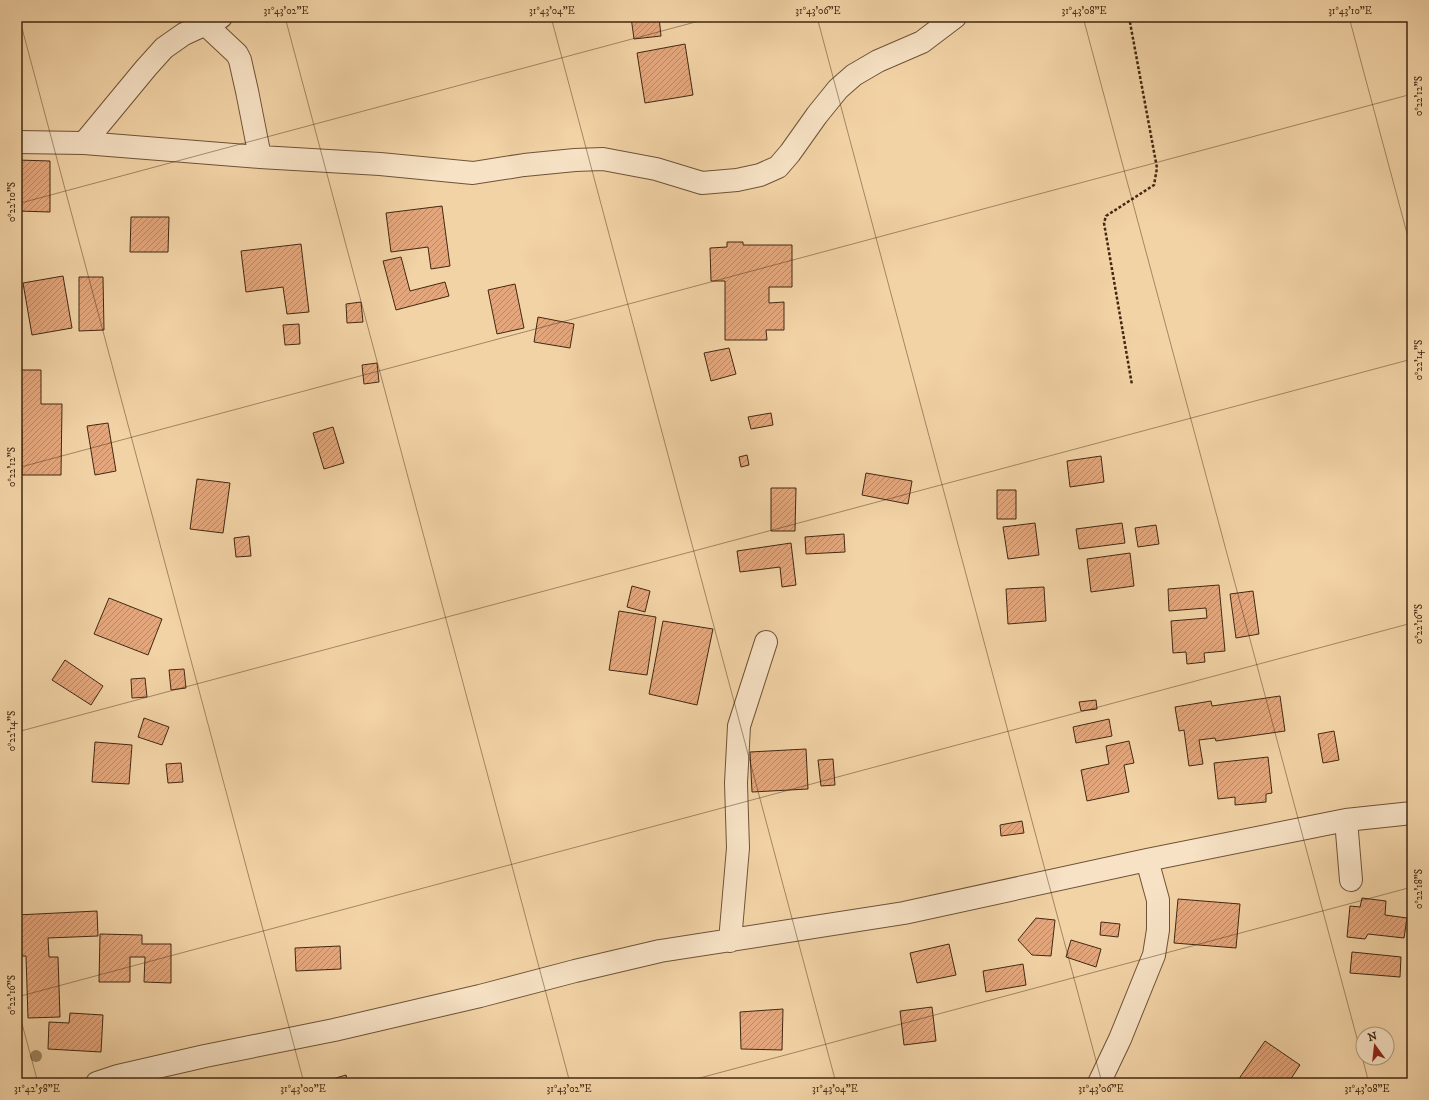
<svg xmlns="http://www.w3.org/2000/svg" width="1429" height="1100" viewBox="0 0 1429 1100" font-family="'IM FELL DW Pica',serif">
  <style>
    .building { fill: url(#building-hatch); stroke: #422812 }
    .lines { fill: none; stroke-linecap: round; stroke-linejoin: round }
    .minor-casing { stroke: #6e5337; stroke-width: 24 }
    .path { stroke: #422812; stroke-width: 2.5; stroke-dasharray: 3 2; stroke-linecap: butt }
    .minor { stroke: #f7e2c5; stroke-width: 22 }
    .tree { fill: #9f8561 }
    .ticks { fill: none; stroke: #422812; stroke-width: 1; stroke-opacity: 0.45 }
    .neatline { fill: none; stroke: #422812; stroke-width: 1.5 }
    .ticks-label { font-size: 10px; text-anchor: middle; fill: #422812 }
  </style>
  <defs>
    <pattern id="building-hatch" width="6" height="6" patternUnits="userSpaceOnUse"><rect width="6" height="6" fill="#e4a77d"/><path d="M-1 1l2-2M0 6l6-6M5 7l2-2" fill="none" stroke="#ba8865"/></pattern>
  </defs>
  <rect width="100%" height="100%" fill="#f2d3a6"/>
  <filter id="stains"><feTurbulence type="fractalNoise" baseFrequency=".005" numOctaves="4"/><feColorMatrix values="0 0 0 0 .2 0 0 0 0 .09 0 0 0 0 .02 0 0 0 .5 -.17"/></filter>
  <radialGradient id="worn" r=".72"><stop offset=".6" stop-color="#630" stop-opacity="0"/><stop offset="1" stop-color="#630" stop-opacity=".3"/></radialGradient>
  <path class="building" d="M631 17H659L661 36 634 39Z
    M685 44 693 95 645 103 637 53Z
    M17 160 50 161V212L17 211Z
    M442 206 450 266 431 269 428 247 391 252 386 213Z
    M131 217H169L168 252H130Z
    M727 242H743V245H792V287H769V303L784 302V330H766L767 340H725V281H711L710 248 727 247Z
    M301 244 309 312 287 314 283 287 246 292 241 251Z
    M401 257 410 291 445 282 449 296 396 310 383 261Z
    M63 276 72 328 32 335 23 283Z
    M79 277H103L104 330 79 331Z
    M515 284 524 328 497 334 488 290Z
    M361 302 363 322 347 323 346 304Z
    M538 317 574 324 570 348 534 342Z
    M299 324 300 344 285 345 283 325Z
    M729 348 736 374 711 381 704 353Z
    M377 363 379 382 364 384 362 365Z
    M17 370H41V404H62L61 475H22V429H17Z
    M771 413 773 425 751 429 748 417Z
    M108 423 116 471 95 475 87 426Z
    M333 427 344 463 324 469 313 433Z
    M747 455 749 465 741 467 739 457Z
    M1101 456 1104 482 1070 487 1067 461Z
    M866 473 912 481 908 504 862 495Z
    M197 479 230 483 223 533 190 529Z
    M771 488H796L795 531H771Z
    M997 490H1016V519H997Z
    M1035 523 1039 555 1008 559 1003 527Z
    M1122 523 1125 543 1079 549 1076 529Z
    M1156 525 1159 544 1138 547 1135 528Z
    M844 534 845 552 806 554 805 537Z
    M249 536 251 556 236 557 234 538Z
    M791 543 796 585 782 587 780 567 740 572 737 551Z
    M1130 553 1134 586 1091 592 1087 559Z
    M1219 585 1225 651 1204 653 1205 662 1187 664 1186 652 1173 653 1171 621 1207 618 1206 608 1169 611 1168 589Z
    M632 586 650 591 645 612 627 607Z
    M1044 587 1046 621 1008 624 1006 589Z
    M1253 591 1259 634 1236 638 1230 594Z
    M109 598 162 619 148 655 94 634Z
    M619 611 656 617 647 675 609 670Z
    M663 621 713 629 697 705 649 694Z
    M65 660 103 686 91 705 52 680Z
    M184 669 186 688 171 690 169 670Z
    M145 678 147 697 132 698 131 679Z
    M1280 696 1285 731 1216 741 1215 738 1199 740 1203 764 1189 766 1184 730 1179 731 1175 707 1211 701 1212 706Z
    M1096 700 1097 709 1081 711 1079 702Z
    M144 718 169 727 162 745 138 737Z
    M1109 719 1112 736 1076 743 1073 727Z
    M1334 731 1339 760 1323 763 1318 734Z
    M1129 741 1134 763 1124 765 1129 792 1087 801 1081 770 1109 764 1106 746Z
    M95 742 132 745 129 784 92 782Z
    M806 749 808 789 752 792 750 752Z
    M1268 757 1272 793 1266 794V802L1235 805V797L1218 799 1214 763Z
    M833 759 835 785 821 786 818 760Z
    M181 763 183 782 168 783 166 764Z
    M1022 821 1024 833 1001 836 1000 825Z
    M1362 898 1386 901 1385 915 1407 918 1404 938 1368 934 1365 939 1347 937 1350 906 1360 907Z
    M1178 899 1240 904 1236 948 1174 943Z
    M97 911 98 936 48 938 49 957H58L60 1017 28 1018 26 956H17V915Z
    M1036 918 1055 920 1051 956 1032 955 1018 940Z
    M1101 922 1120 924 1118 937 1100 935Z
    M100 934 142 935V944H171V983L144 982 145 957H130V982H99Z
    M1071 940 1101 949 1096 967 1066 957Z
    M949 944 956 975 917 983 910 953Z
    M340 946 341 969 296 971 295 948Z
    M1352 952 1401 957 1400 977 1350 973Z
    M1023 964 1026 985 986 992 983 971Z
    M932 1007 936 1041 904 1045 900 1011Z
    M783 1009 782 1050 741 1049 740 1012Z
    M70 1013 103 1015 101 1052 48 1049 49 1022 69 1023Z
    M1265 1041 1300 1065 1288 1083H1236Z
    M346 1075 348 1083H319Z"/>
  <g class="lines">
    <defs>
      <path id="minor" d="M205 24 237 54 240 60 247 91 260 157
        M17 142 84 143 260 157 380 164 473 173 524 165 575 160 603 159 656 169 702 183 737 180 760 175 778 167 790 153 817 115 838 89 854 75 878 61 922 42 955 17
        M84 143 146 68 164 48 184 34 221 17
        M1346 820 1351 880
        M730 941 738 848 736 783 739 726 766 642
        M97 1083 118 1076 205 1056 334 1030 480 996 575 971 660 951 904 913 1147 860 1346 820 1412 813
        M1099 1083 1120 1039 1154 955 1158 930V900L1147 860"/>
    </defs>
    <use href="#minor" class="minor-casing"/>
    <path class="path" d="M1129 17 1157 168 1154 185 1106 216 1104 223 1132 385"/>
    <use href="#minor" class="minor"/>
  </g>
  <circle class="tree" cx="36" cy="1056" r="6"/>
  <path class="ticks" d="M19 17 304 1083M285 17 570 1083M551 17 836 1083M817 17 1102 1083M1083 17 1369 1083M1349 17 1412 252M17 204 714 17M17 468 1412 94M17 732 1412 359M17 997 1412 623M17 1005 38 1083M681 1083 1412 887"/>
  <rect width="1429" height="1100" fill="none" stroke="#f2d3a6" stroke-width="44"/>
  <g transform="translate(1375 1046) rotate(345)"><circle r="19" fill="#f7e2c5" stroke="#af987d"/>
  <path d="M0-3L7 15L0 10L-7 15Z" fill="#8f2418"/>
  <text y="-6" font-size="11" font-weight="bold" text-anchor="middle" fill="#422812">N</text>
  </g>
  <rect x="22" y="22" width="1385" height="1056" class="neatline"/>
  <g class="ticks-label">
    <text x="286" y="14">31°43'02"E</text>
    <text x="552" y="14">31°43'04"E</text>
    <text x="818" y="14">31°43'06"E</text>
    <text x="1084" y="14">31°43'08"E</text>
    <text x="1350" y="14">31°43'10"E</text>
    <text transform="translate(1418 96) rotate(-90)" y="4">0°22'12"S</text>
    <text transform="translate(11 202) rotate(-90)" y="4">0°22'10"S</text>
    <text transform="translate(1418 360) rotate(-90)" y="4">0°22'14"S</text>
    <text transform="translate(11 467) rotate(-90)" y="4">0°22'12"S</text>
    <text transform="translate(1418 624) rotate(-90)" y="4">0°22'16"S</text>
    <text transform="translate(11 731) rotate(-90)" y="4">0°22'14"S</text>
    <text transform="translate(1418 889) rotate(-90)" y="4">0°22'18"S</text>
    <text transform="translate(11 995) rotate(-90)" y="4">0°22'16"S</text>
    <text x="37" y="1092">31°42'58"E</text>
    <text x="303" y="1092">31°43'00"E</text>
    <text x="569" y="1092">31°43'02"E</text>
    <text x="835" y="1092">31°43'04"E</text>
    <text x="1101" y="1092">31°43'06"E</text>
    <text x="1367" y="1092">31°43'08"E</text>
  </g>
  <rect width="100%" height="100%" filter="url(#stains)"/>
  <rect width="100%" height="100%" fill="url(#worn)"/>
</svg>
